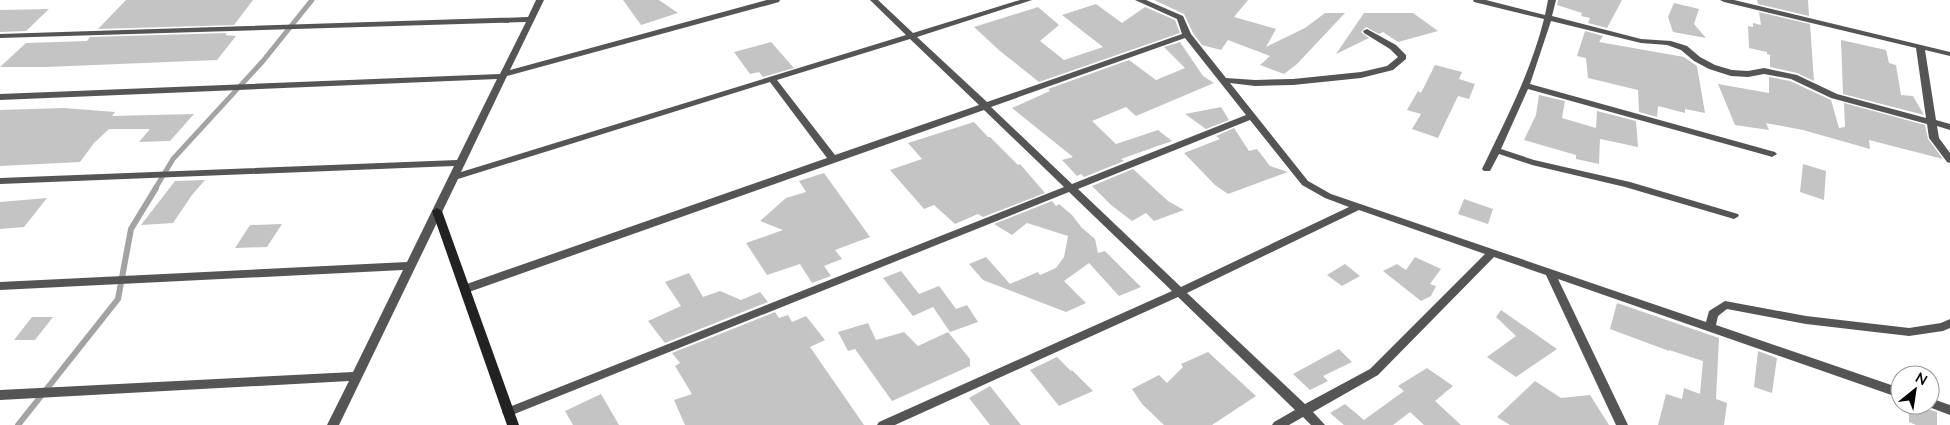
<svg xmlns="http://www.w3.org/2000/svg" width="1950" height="425" viewBox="0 0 1950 425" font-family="Lato,sans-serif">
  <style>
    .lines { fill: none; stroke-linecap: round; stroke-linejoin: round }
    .stream-far1 { stroke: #a3a3a3; stroke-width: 5 }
    .stream { stroke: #a3a3a3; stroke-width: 6 }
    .building { fill: #c4c4c4 }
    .street { fill: #555; fill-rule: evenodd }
    .secondary { fill: #222; fill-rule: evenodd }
  </style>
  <rect width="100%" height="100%" fill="#fff"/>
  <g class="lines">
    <path class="stream-far1" d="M155 189 173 159 263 61 312 0"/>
    <path class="stream" d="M18 425 118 299 131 229 156 188"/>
  </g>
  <path class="building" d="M126 0H253L234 25 98 29Z
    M623 0H659L678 13 641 25Z
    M1154 0H1248L1234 17 1276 29 1266 47 1305 28 1325 13H1345L1297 64 1284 74 1260 65 1270 56 1228 40 1221 50 1202 45 1193 33 1184 14Z
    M1558 0H1622L1607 28 1588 23 1590 18 1581 16 1582 13 1557 5Z
    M1757 0H1808L1809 16 1758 4Z
    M1674 3 1699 9 1694 24 1706 38 1673 32 1668 17Z
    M1096 4 1122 23 1145 7 1175 20 1180 33 1039 82 1000 51 974 27 1038 7 1059 25 1040 41 1064 60 1103 47 1062 15Z
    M49 9 26 31 0 32V10Z
    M1759 12 1810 24 1814 81 1797 73 1770 67V55L1767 54V52L1749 48 1748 26 1753 27V23L1761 25Z
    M1364 13H1413L1438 31 1398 42 1383 32 1379 34 1366 27 1361 32 1369 38 1336 54Z
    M1585 31 1603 36 1599 42 1684 57 1697 66 1705 113 1685 109V113L1658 106 1657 117 1639 112 1638 90 1588 78 1586 58 1577 56Z
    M227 33 225 35 236 36 217 60 46 67H0L26 43 87 41 90 37Z
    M1841 40 1886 50 1889 63 1896 65 1901 95 1913 96 1924 115 1843 94Z
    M771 42 794 68 763 77 759 72 750 74 734 52Z
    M1180 42 1203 76 1214 83 1136 116 1126 107 1092 121 1116 144 1158 130 1172 141 1121 159 1124 161 1084 177 1081 174 1077 176 1062 160 1073 157 1012 108 1050 91 1048 89 1129 60 1156 80 1185 68 1164 47Z
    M1435 65 1462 72 1459 79 1475 84 1469 99 1458 96 1438 138 1412 129 1421 114 1407 110 1418 91 1421 93Z
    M1769 77 1790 81 1831 100 1839 128 1845 127 1844 103 1925 125 1928 139 1943 159 1869 140 1870 149 1803 130 1766 123 1769 130 1735 125 1718 84 1769 93Z
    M1539 95 1565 101 1562 118 1596 128 1597 111 1636 121 1638 147 1600 139 1599 164 1576 159V155L1524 140 1536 115Z
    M1221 107 1229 120 1206 129 1185 114Z
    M64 108 115 112 112 116 194 114 170 141 139 142 150 129H109L94 143 80 162 0 166V110Z
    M974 122 988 137H990L1018 165 1020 164 1045 193 983 217 978 214 955 224 934 205 924 209 890 170 922 159 908 143Z
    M1234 128 1249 151 1257 149 1270 166 1288 172 1228 194 1215 185 1184 153 1220 139 1216 136Z
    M1803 164 1826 171 1824 200 1800 192Z
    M1133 169 1168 201 1184 210 1154 221 1146 213 1132 221 1111 205 1092 186Z
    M824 173 870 237 835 250 842 259 824 266 831 276 812 283 800 264 767 275 746 243 783 230 760 221 786 198 806 192 799 181Z
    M205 180 192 195 173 223 141 225 175 181Z
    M47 198 24 227 0 229V202Z
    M1464 199 1493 209 1488 224 1458 214Z
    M1052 201 1056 206 1059 204 1072 215 1082 228 1095 239 1098 253 1105 251 1141 287 1119 296 1089 263 1064 281 1086 303 1066 312 983 280 969 264 986 257 1010 284 1038 272 1040 275 1056 268 1064 257 1068 236 1027 223 1012 235 994 224Z
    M282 224 267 247 235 248 250 225Z
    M1415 257 1441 269 1430 284 1436 286 1431 296 1421 301 1383 271 1397 264 1406 270Z
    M1345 264 1360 276 1342 286 1327 275Z
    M901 271 919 294 939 286 956 309 967 305 978 322 950 332 933 307 913 316 883 278Z
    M689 273 703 297 720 291 741 300 760 292 768 302 665 343 648 321 681 306 665 282Z
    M1617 303 1719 338 1716 399 1727 403 1724 425H1658L1666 394 1682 399 1684 388 1700 394 1703 361 1669 350V351L1610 329Z
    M1501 310 1557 349 1516 377 1487 357 1516 336 1496 317Z
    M775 312 779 318 788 315 792 322 806 316 825 340 810 347 864 425H685L674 400 692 394 675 366 680 363 672 353Z
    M32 317H53L35 340H14Z
    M868 323 876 340 904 332 918 346 948 332 970 359V366L892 401 855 349 848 351 838 332Z
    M1339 349 1352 362 1323 376 1328 381 1310 390 1293 374Z
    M1758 351 1777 358 1772 393 1754 387Z
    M1208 352 1256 396 1212 425H1164L1142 404 1132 389 1159 375 1167 383 1183 367 1181 364Z
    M1057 357 1071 371 1072 370 1093 391 1059 406 1030 370Z
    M1427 368 1453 386 1435 401 1461 425H1424L1410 412 1393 425H1344L1330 413 1345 404 1364 420 1404 391 1398 386Z
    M1535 381 1561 398 1590 395 1609 425H1510L1497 417Z
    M990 386 1021 425H990L969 398Z
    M601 394 619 425H573L565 411Z
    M1909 405H1916L1937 412V425H1916L1909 422Z"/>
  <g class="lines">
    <path class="street" d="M536 0H544L510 70 767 0H780L779 2 507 76 461 172 906 35 870 0H878L913 33 1020 0H1032L917 37 987 102 1182 34 1177 19 1135 0H1146L1183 16 1191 34 1226 78 1255 80 1293 79 1361 72 1387 66 1398 57 1390 49 1364 33 1363 31 1367 29 1396 45 1406 55V59L1393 70 1361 78 1293 85 1255 86 1230 83 1308 181 1331 194 1706 322 1709 311 1725 301 1806 316 1909 328 1941 323 1950 319V328L1943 331 1909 336 1806 324 1727 309 1718 316 1716 325 1900 388V398L1558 279 1628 425H1616L1546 275 1494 257 1378 375 1313 412 1325 425H1311L1303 417 1289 425H1272L1274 422 1295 410 1178 297 895 425H877L879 422 1172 291 1069 192 512 415 508 417 504 415 502 412 504 409 1064 187 984 110 469 292H461L460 289 461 286 827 158 770 82 458 179 339 425H327L349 381 0 400V390L353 372 403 270 0 290V282L407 262 454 166 0 184V178L457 160 497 79 0 100V94L500 74 526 22 0 38V34L528 17ZM1185 38 1246 115 1072 184 991 107ZM910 39 979 105 835 155 777 80ZM1250 120 1302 185 1325 198 1349 207 1181 287 1078 189ZM1359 210 1485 254 1370 369 1305 404 1187 293Z
      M1473 0H1486L1545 15 1548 0H1556L1552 16 1641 39 1671 41 1687 46 1700 57 1715 65 1732 70 1748 71 1764 68 1797 75 1837 94 1926 118 1916 48 1724 2 1720 0H1734L1950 52V56L1925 50 1936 120 1950 124V130L1937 126 1939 138 1950 153V163L1947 162 1929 138 1927 124 1831 98 1791 79 1764 74 1748 77 1731 76 1709 69 1694 61 1681 50 1667 45 1641 43 1551 21 1530 84 1775 152 1777 154 1772 157 1769 156 1528 89 1501 149 1534 160 1630 182 1738 214 1739 216 1734 219 1625 187 1532 165 1499 154 1490 171H1484L1482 169C1505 121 1531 72 1544 19L1474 2Z
      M1930 398 1950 405V415L1926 406 1925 405H1930Z"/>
    <path class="secondary" d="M437 208 442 211 519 425H507L432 211Z"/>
  </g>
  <g transform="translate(1915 390) rotate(30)"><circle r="24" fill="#ffffff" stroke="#999999"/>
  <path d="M0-4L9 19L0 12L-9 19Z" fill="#000000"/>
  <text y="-8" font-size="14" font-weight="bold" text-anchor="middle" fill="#000000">N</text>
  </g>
</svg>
